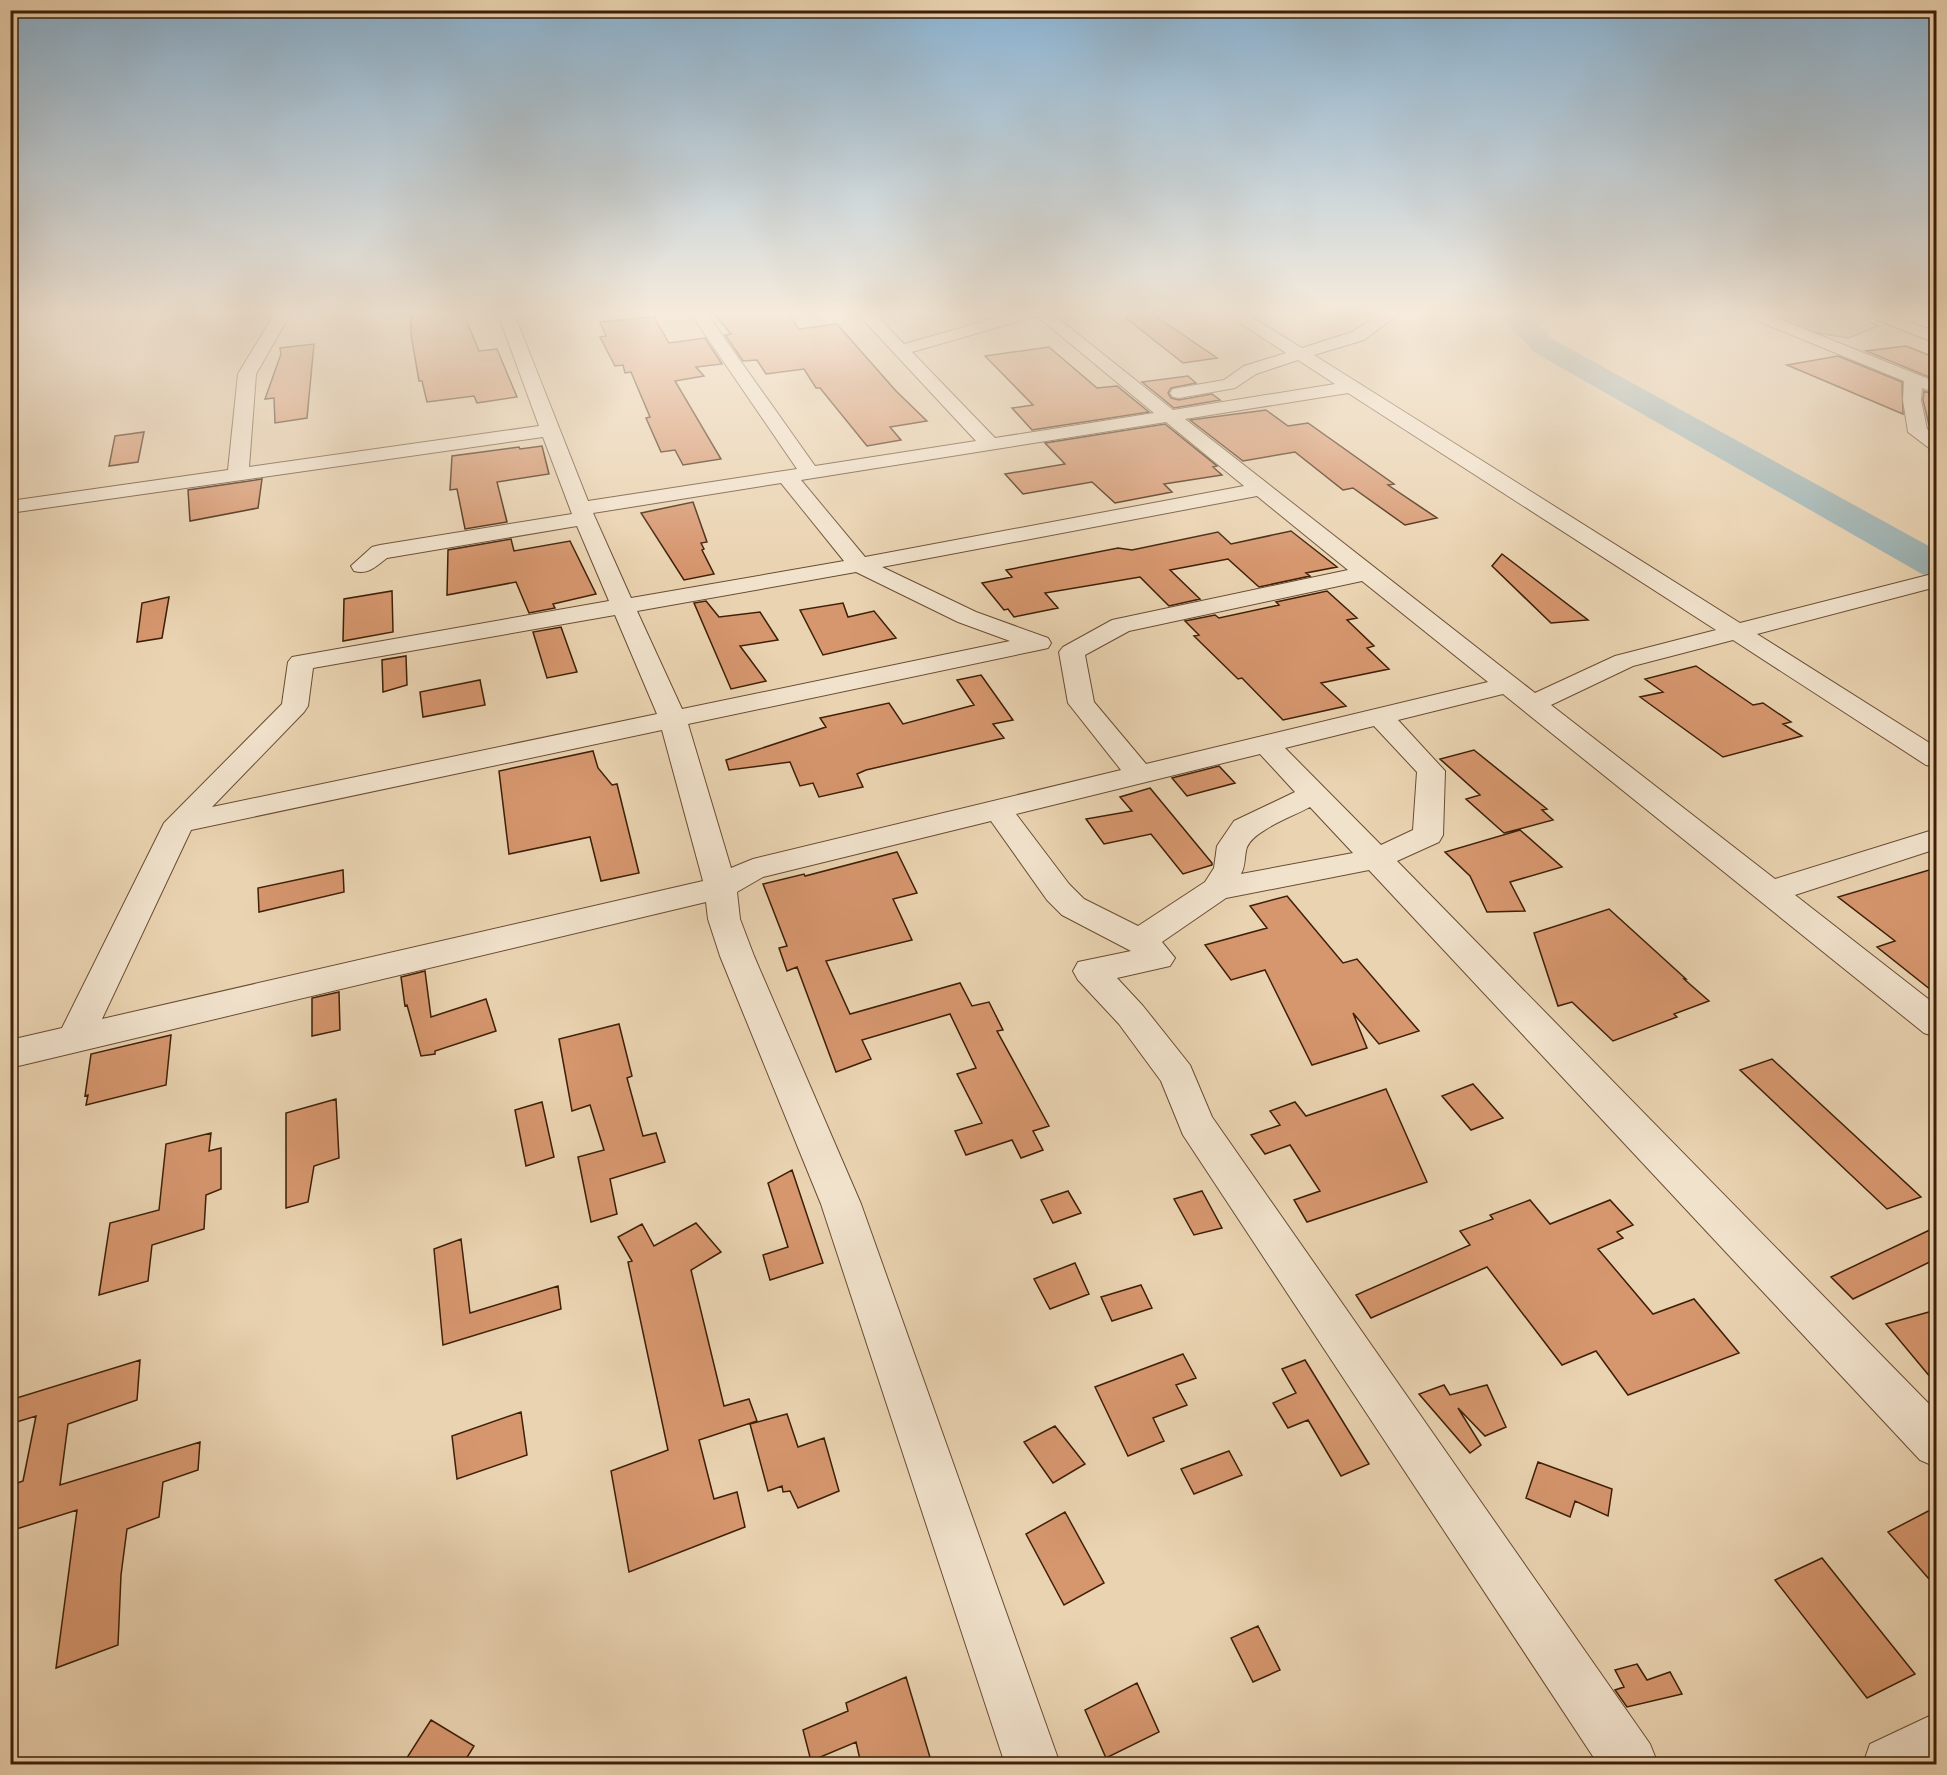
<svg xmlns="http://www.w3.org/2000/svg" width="1947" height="1775" viewBox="0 0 1947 1775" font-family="'IM FELL French Canon',serif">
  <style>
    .green { fill: #b5bd8d; stroke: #7a6e4a; stroke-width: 1.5 }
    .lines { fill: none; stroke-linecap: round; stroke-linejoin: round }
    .river { fill: #9db5b7; fill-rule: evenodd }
    .building { fill: #d6966e; stroke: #3e1f07; stroke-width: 1.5 }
    .minor-casing { stroke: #694c32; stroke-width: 2 }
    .minor { fill: #f1e2cc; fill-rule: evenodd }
  </style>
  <rect width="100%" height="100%" fill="#ead3b1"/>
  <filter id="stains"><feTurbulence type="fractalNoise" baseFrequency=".00333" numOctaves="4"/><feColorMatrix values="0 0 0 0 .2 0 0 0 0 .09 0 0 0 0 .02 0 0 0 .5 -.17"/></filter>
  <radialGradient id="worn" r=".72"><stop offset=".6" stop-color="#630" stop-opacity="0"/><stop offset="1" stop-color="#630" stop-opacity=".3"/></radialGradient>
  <path class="green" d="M1758 311C1801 311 1840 305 1878 326L1849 338 1811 332Z"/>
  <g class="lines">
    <path class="river" d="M1495 311H1524L1554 340 1936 550V578L1922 574 1534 352Z"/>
  </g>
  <path class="building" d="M451 311H465L468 324 479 351 497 349 517 397 477 403 474 396 427 402 422 381H419L411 335V315Z
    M748 311H786L799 329 837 324 896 391 927 421 890 427 901 440 867 446 820 388H816L804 369 766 374 757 360 743 361 725 335 731 334 715 315Z
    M1131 311H1148L1217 358 1183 363 1126 318Z
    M654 317 669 343 705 338 722 364 696 367 704 376 675 381 721 459 683 465 675 450 661 452 646 418 650 417 631 372 625 373 623 365 615 366 600 337 606 336 600 322Z
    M314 344 307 418 275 423 274 398 265 399 281 354 280 348Z
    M1906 346 1936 358V380L1866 351Z
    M1049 347 1097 388 1117 386 1149 412 1032 430 1012 408 1033 405 985 356Z
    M1838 356 1902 382 1903 414 1787 365Z
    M1188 376 1196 383 1171 388 1168 393 1171 398 1179 400 1212 394 1220 400 1174 408 1142 382Z
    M1924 391 1936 395V429L1929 425 1923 400Z
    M1266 410 1288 426 1308 423 1394 484 1388 485 1437 518 1405 525 1353 488 1343 490 1295 452 1243 461 1190 420Z
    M1165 424 1217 466 1213 467 1222 475 1164 484 1172 492 1115 503 1092 482 1023 494 1005 474 1065 464 1045 443Z
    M144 432 138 462 109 466 115 436Z
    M542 446 549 474 497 482 507 522 465 529 457 489 450 490 452 456 519 447 520 449Z
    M262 479 258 508 190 521 188 490Z
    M693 502 707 542 701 543 704 549 702 550 714 574 684 580 641 513Z
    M1291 531 1337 567 1306 573 1310 576 1259 587 1228 559 1170 570 1200 599 1169 606 1140 577 1045 593 1058 608 1014 617 1008 609 1004 610 982 583 1012 577 1006 570 1118 548 1132 550 1218 532 1231 544Z
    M511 539 514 551 570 541 596 594 553 604 555 608 529 613 516 582 447 595 448 550Z
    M1502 554 1588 620 1551 623 1492 566Z
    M392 591 393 632 343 641 344 599Z
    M1327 591 1357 618 1347 620 1374 646 1367 648 1389 669 1321 683 1346 706 1283 720 1242 678 1238 679 1194 636 1199 635 1185 621 1215 615 1219 618 1279 605 1276 602Z
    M169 597 162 638 137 642 142 603Z
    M706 601 719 617 760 612 778 640 740 646 766 681 731 689 694 603Z
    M843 603 848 617 874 611 896 638 823 655 800 610Z
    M561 627 577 672 547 678 533 632Z
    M406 656 407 685 383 692 382 660Z
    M1696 666 1753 705 1763 703 1791 722 1783 724 1802 736 1723 757 1640 697 1663 692 1645 679Z
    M981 675 1013 720 993 724 1004 738 866 770 857 774 863 787 819 797 813 783 800 786 790 762 729 770 726 760 826 727 820 718 889 703 903 724 974 705 957 680Z
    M480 680 485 705 423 717 420 692Z
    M1474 750 1547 809 1542 810 1553 820 1504 833 1466 799 1480 795 1440 759Z
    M593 751 598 768 612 785 617 784 639 873 601 881 590 837 509 854 499 771Z
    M1219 766 1235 783 1187 796 1172 778Z
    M1150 788 1212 863V865L1183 874 1151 834 1104 844 1086 819 1132 811 1120 797Z
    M1520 830 1562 867 1510 882 1525 911 1487 912 1470 876 1445 852Z
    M897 852 917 893 893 899 912 940 826 961 850 1014 960 983 972 1006 989 1002 1003 1030 997 1031 1049 1126 1033 1131 1043 1150 1021 1158 1012 1140 966 1155 955 1131 982 1123 957 1074 976 1068 950 1014 862 1040 871 1059 836 1072 797 967 787 971 779 948 787 946 763 884 804 874 805 876Z
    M1936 868V994L1877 947 1895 941 1838 897Z
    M343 870 344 892 259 912 258 888Z
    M1287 896 1343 963 1357 959 1419 1031 1379 1044 1353 1013 1367 1048 1312 1065 1265 970 1231 980 1205 945 1267 928 1250 906Z
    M1609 909 1686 979H1684L1709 1001 1674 1014 1677 1017 1613 1041 1572 1002 1558 1006 1534 933Z
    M425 971 431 1017 486 999 496 1031 435 1051V1054L421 1056 407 1005 405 1006 401 977Z
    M339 992 340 1030 312 1036V998Z
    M619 1024 632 1076 627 1078 643 1136 656 1133 665 1162 610 1179 617 1214 591 1222 578 1157 604 1150 590 1105 572 1111 559 1039Z
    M171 1035 166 1085 86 1105 88 1095 85 1096 91 1054Z
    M1772 1059 1921 1197 1887 1209 1740 1070Z
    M1473 1084 1503 1118 1471 1130 1442 1096Z
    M1386 1089 1427 1182 1307 1222 1294 1200 1320 1191 1290 1145 1265 1154 1251 1135 1280 1125 1270 1111 1295 1102 1306 1116Z
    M336 1099 339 1158 314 1166 308 1202 286 1208V1113Z
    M542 1102 554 1157 526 1166 515 1110Z
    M211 1133 209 1151 221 1148V1189L206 1195 204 1229 152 1245 148 1281 99 1295 110 1223 159 1210 166 1144Z
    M792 1170 823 1263 770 1280 763 1255 788 1247 768 1183Z
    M1068 1191 1081 1213 1053 1223 1041 1200Z
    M1202 1191 1222 1228 1194 1235 1174 1199Z
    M1530 1200 1550 1224 1610 1200 1633 1225 1617 1232 1623 1238 1598 1249 1653 1314 1694 1299 1739 1353 1628 1395 1596 1351 1562 1365 1487 1267 1371 1318 1356 1295 1470 1245 1460 1231 1493 1219 1490 1215Z
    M696 1223 721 1252 691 1270 724 1406 749 1399 757 1421 699 1440 714 1499 737 1492 745 1527 629 1572 611 1471 668 1450 628 1262 632 1261 618 1237 642 1224 654 1246Z
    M1936 1227V1259L1853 1299 1831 1277Z
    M461 1239 470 1313 558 1286 561 1309 443 1345 434 1249Z
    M1075 1263 1089 1294 1050 1309 1034 1279Z
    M1141 1285 1152 1308 1112 1321 1101 1297Z
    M1936 1310V1384L1886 1324Z
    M1183 1354 1196 1378 1176 1385 1187 1405 1153 1418 1164 1441 1128 1456 1095 1387Z
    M140 1360 137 1400 68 1424 60 1485 200 1442 198 1470 163 1482 159 1517 127 1529 121 1575 118 1645 56 1668 77 1510 10 1531 12 1485 23 1481 36 1416 10 1424V1400Z
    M1305 1360 1369 1464 1341 1476 1308 1420 1288 1428 1273 1403 1296 1393 1282 1369Z
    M1444 1385 1450 1395 1487 1385 1506 1427 1485 1436 1458 1408 1481 1445 1470 1453 1419 1394Z
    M521 1412 527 1455 457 1479 452 1436Z
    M787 1414 798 1447 824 1438 839 1491 798 1508 790 1491 783 1492 782 1486 768 1491 750 1424Z
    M1055 1426 1085 1464 1053 1483 1024 1442Z
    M1229 1451 1242 1475 1194 1494 1181 1469Z
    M1538 1462 1612 1489 1608 1516 1575 1501 1570 1517 1526 1498Z
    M1936 1507V1587L1888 1532Z
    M1065 1512 1104 1583 1064 1605 1026 1534Z
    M1822 1558 1915 1674 1867 1698 1775 1580Z
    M1258 1626 1280 1670 1253 1682 1231 1638Z
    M1637 1664 1647 1680 1670 1672 1682 1694 1627 1707 1615 1690 1624 1687 1615 1670Z
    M906 1677 932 1764H861L856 1742 811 1761 803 1730 848 1711 846 1703Z
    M1137 1683 1159 1732 1106 1758 1085 1710Z
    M431 1720 474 1746 463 1764H403Z"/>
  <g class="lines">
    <defs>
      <path id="minor" d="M276 311H292L256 374 249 467 539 426 497 311H513L588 501 797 469 689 311H705L815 466 976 441 855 311H872L904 344 1021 311H1049L1173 410 1335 384 1298 360 1256 374 1235 388 1179 398 1173 397 1170 393 1173 389 1224 380 1244 366 1286 353 1226 314 1224 311H1242L1302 348 1352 332 1385 311H1403L1364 340 1314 355 1740 623 1936 573V587L1757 634 1936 747V767L1926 765 1733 640 1633 666 1551 705 1775 879 1936 829V849L1795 895 1936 1005V1037L1924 1033 1503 694 1398 720 1445 771 1443 835 1439 842 1397 861 1936 1411V1467L1920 1460 1369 870 1226 898 1162 942 1175 958 1170 966 1117 978 1143 1006 1190 1065 1212 1117 1650 1744 1658 1764H1598L1183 1135 1161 1081 1119 1024 1078 980 1073 971 1078 962 1131 951 1062 915 1047 900 991 821 763 877 737 892 740 919 754 956 861 1204 1060 1764H1005L821 1204 720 956 708 919 706 902 10 1068V1040L62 1028 164 823 282 704 288 662 292 657 609 601 577 526 387 558C376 566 369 575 354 571L351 566 372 547 380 545 572 514 543 437 10 513V501L228 470 238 374ZM1037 316 1154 413 995 438 912 352ZM1348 393 1716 630 1615 656 1535 693 1185 419ZM1166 422 1244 486 865 557 801 480ZM781 483 844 561 631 598 593 513ZM1257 496 1348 570 1112 620 1063 647 1059 652 1068 703 1121 770 753 859 731 868 688 724 1039 650 1048 648 1051 643 1048 638 976 612 882 567ZM856 572 958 622 1010 641 682 709 637 611ZM1362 581 1488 682 1146 764 1094 702 1085 655 1129 631ZM615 615 657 714 212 807 304 712 308 706 313 668ZM1374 726 1417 772 1413 830 1381 845 1285 748ZM662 730 703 881 102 1019 191 830ZM1260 754 1295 792 1234 821 1217 846 1214 868 1205 882 1138 926 1084 899 1069 884 1016 814ZM1310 807 1353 853 1241 874C1246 865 1244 856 1247 847 1254 830 1294 816 1310 807Z
        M1739 311H1760L1936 382V393L1922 388 1921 400 1927 429 1936 436V450L1929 448 1908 432 1903 400 1904 381 1741 314Z
        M1860 311H1881L1936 332V343L1862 314Z
        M1936 1713V1764H1863L1870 1744Z"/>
    </defs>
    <use href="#minor" class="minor-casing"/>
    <use href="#minor" class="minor"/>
  </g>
  <linearGradient id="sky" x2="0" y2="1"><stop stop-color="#8ab4d4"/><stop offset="0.56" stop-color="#f6ebdc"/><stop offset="1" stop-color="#f6ebdc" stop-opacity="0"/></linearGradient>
  <rect width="1947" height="559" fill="url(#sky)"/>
  <rect width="1947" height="1775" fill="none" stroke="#ead3b1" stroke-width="36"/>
  <rect x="12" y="12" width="1923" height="1751" fill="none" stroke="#3e1f07" stroke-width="3"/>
  <rect x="18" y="18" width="1911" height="1739" fill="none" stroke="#3e1f07" stroke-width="1.5"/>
  <rect width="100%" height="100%" filter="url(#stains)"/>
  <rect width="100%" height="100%" fill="url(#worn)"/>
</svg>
